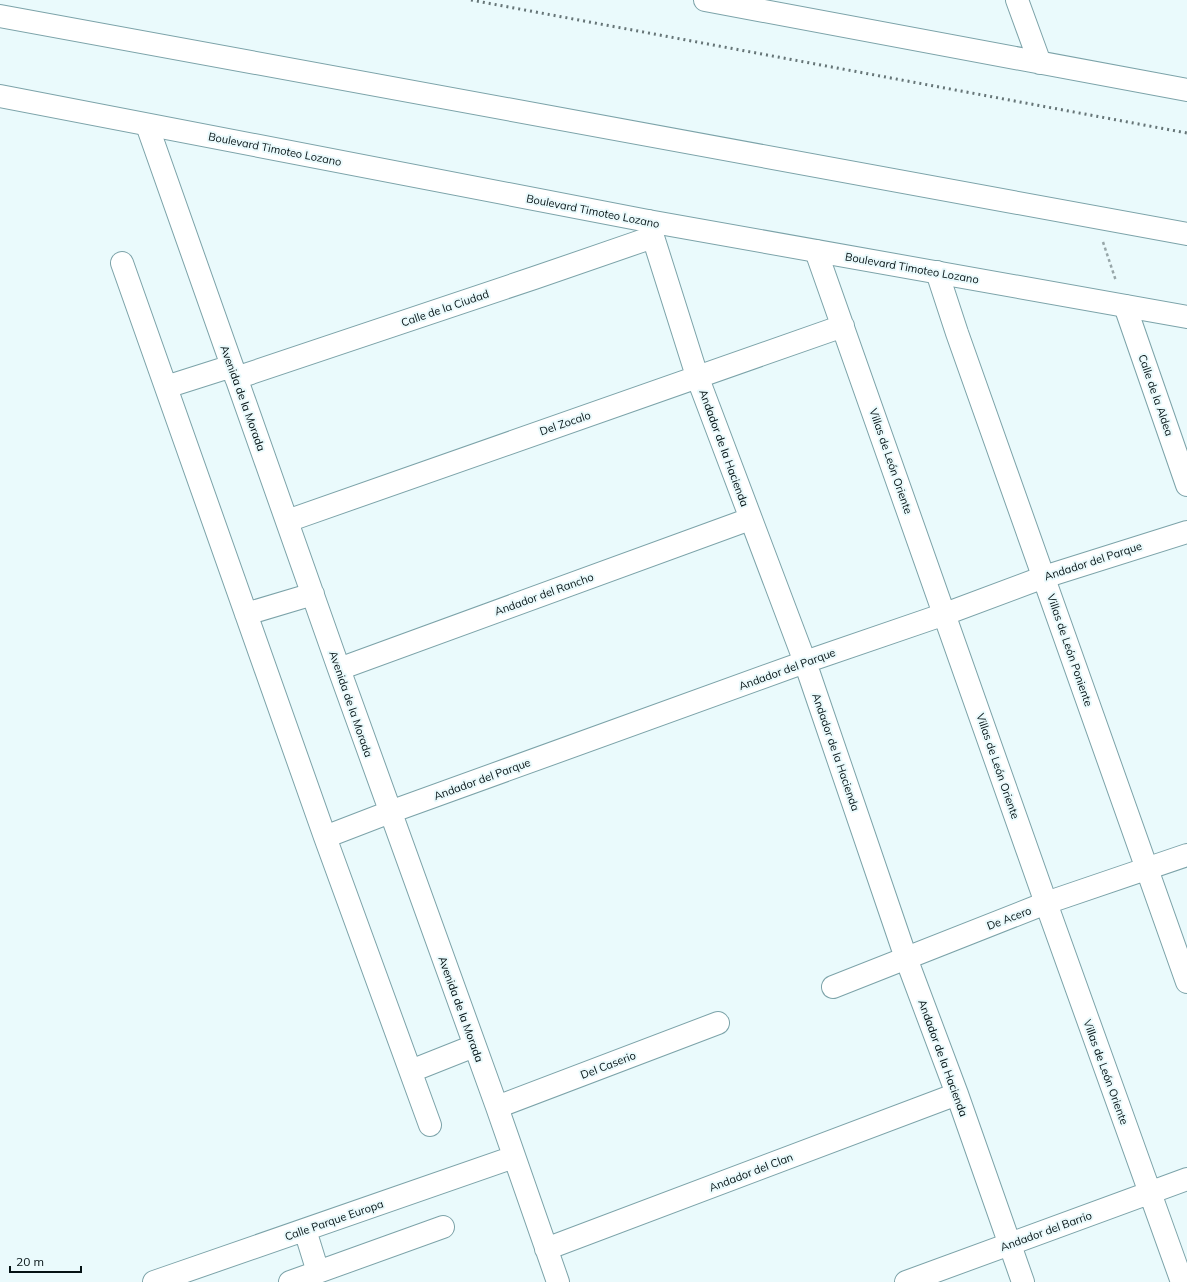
<svg xmlns="http://www.w3.org/2000/svg" width="1187" height="1282" viewBox="0 0 1187 1282" font-family="Mulish,sans-serif">
  <style>
    .lines { fill: none; stroke-linecap: round; stroke-linejoin: round }
    .minor-casing { stroke: #7ca3a9; stroke-width: 24 }
    .primary-casing { stroke: #7ca3a9; stroke-width: 24 }
    .path { stroke: #97a6a8; stroke-width: 2.5; stroke-dasharray: 3 3; stroke-linecap: butt }
    .minor { stroke: #fff; stroke-width: 22 }
    .primary { stroke: #fff; stroke-width: 22 }
    .rail { stroke: #667577; stroke-width: 3; stroke-dasharray: 2 4; stroke-linecap: butt }
    .labels { text-anchor: middle; dominant-baseline: central; stroke-width: 4; stroke-linejoin: round; paint-order: stroke }
    .street-label { font-size: 11px; fill: #041214; stroke: #eafafc }
  </style>
  <rect width="100%" height="100%" fill="#eafafc"/>
  <g class="lines">
    <defs>
      <path id="minor" d="M705 0 1187 90
        M1017 0 1040 63
        M147 125 339 669 497 1107 558 1282
        M648 221 697 376 805 662 906 958 957 1094 1023 1282
        M816 251 1046 903 1182 1282
        M122 263 325 837 430 1125
        M937 272 957 333 1187 982
        M1125 306 1187 485
        M236 378 534 278 653 237
        M166 387 232 366
        M287 521 843 326
        M246 614 313 594
        M339 669 750 519
        M325 837 390 812 805 662 945 614 1044 577 1187 532
        M833 987 1046 903 1187 855
        M411 1071 474 1046
        M497 1107 718 1023
        M305 1230 318 1272
        M546 1249 957 1094
        M154 1282 514 1157
        M290 1282 443 1227
        M906 1282 1187 1179"/>
      <path id="primary" d="M0 16 1187 234
        M0 96 648 221 1187 317"/>
    </defs>
    <use href="#minor" class="minor-casing"/>
    <use href="#primary" class="primary-casing"/>
    <path class="path" d="M1103 242 1116 281"/>
    <use href="#minor" class="minor"/>
    <use href="#primary" class="primary"/>
    <path class="rail" d="M471 0 1187 133"/>
  </g>
  <g class="labels">
    <g class="street-label">
      <text transform="translate(275 149) rotate(11)">Boulevard Timoteo Lozano</text>
      <text transform="translate(593 211) rotate(11)">Boulevard Timoteo Lozano</text>
      <text transform="translate(912 268) rotate(10)">Boulevard Timoteo Lozano</text>
      <text transform="translate(445 308) rotate(-19)">Calle de la Ciudad</text>
      <text transform="translate(1156 395) rotate(71)">Calle de la Aldea</text>
      <text transform="translate(243 398) rotate(70)">Avenida de la Morada</text>
      <text transform="translate(565 423) rotate(-19)">Del Zocalo</text>
      <text transform="translate(724 448) rotate(70)">Andador de la Hacienda</text>
      <text transform="translate(891 461) rotate(71)">Villas de León Oriente</text>
      <text transform="translate(1093 561) rotate(-18)">Andador del Parque</text>
      <text transform="translate(544 594) rotate(-20)">Andador del Rancho</text>
      <text transform="translate(1070 650) rotate(71)">Villas de León Poniente</text>
      <text transform="translate(787 669) rotate(-20)">Andador del Parque</text>
      <text transform="translate(351 704) rotate(71)">Avenida de la Morada</text>
      <text transform="translate(836 752) rotate(71)">Andador de la Hacienda</text>
      <text transform="translate(998 766) rotate(71)">Villas de León Oriente</text>
      <text transform="translate(482 779) rotate(-20)">Andador del Parque</text>
      <text transform="translate(1009 918) rotate(-21)">De Acero</text>
      <text transform="translate(461 1009) rotate(70)">Avenida de la Morada</text>
      <text transform="translate(943 1058) rotate(70)">Andador de la Hacienda</text>
      <text transform="translate(608 1065) rotate(-21)">Del Caserio</text>
      <text transform="translate(1106 1072) rotate(70)">Villas de León Oriente</text>
      <text transform="translate(751 1172) rotate(-21)">Andador del Clan</text>
      <text transform="translate(334 1220) rotate(-19)">Calle Parque Europa</text>
      <text transform="translate(1046 1231) rotate(-20)">Andador del Barrio</text>
    </g>
  </g>
  <path d="M10 1266v6h71v-6" fill="none" stroke="#041214" stroke-width="2"/>
  <text x="16" y="1266" font-size="12" fill="#041214" stroke="#eafafc" stroke-width="3" paint-order="stroke">20 m</text>
</svg>
